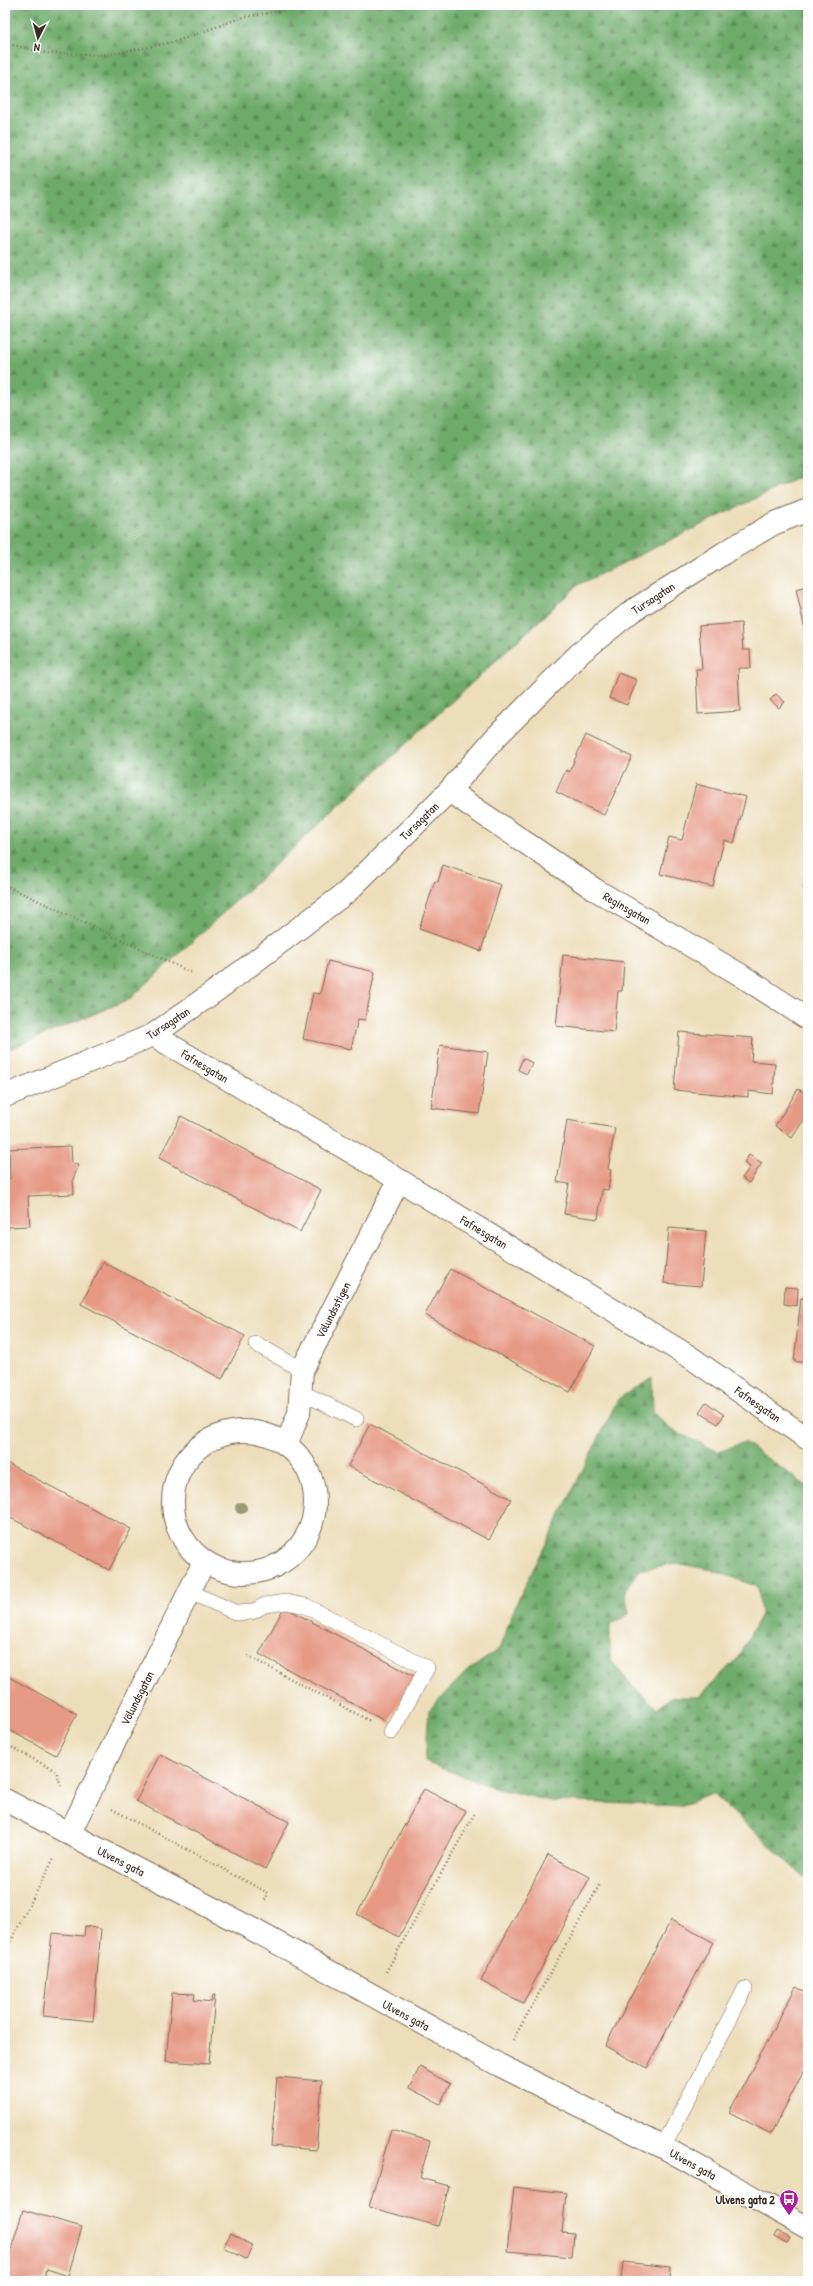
<svg xmlns="http://www.w3.org/2000/svg" width="813" height="2286" viewBox="0 0 813 2286" font-family="'Patrick Hand',sans-serif">
  <style>
    .forest { fill: url(#forest-firs); stroke: #546a44; fill-rule: evenodd }
    .building { fill: #e69985 }
    .lines { fill: none; stroke-linecap: round; stroke-linejoin: round }
    .service-casing { stroke: #796955; stroke-width: 16 }
    .minor-casing { stroke: #796955; stroke-width: 24 }
    .path { stroke: #796955; stroke-width: 2.5; stroke-dasharray: 1 3; stroke-linecap: butt }
    .service { stroke: #fff; stroke-width: 15 }
    .minor { stroke: #fff; stroke-width: 22 }
    .tree { fill: #9a9976 }
    .labels { text-anchor: middle; dominant-baseline: central; stroke-width: 3; stroke-linejoin: round; paint-order: stroke }
    .street-label { font-size: 12px; fill: #3b2a1e; stroke: #fff }
    .poi-label { font-size: 12px; font-weight: bold; fill: #3b2a1e; stroke: #fff; text-anchor: end }
  </style>
  <defs>
    <pattern id="forest-firs" width="22" height="20" patternUnits="userSpaceOnUse"><rect width="22" height="20" fill="#6eaa6a"/><path d="M5 1l3.5 6h-7zM16 11l3.5 6h-7z" fill="#5c8b57"/></pattern>
  </defs>
  <rect width="100%" height="100%" fill="#fff"/>
  <filter id="ink" filterUnits="userSpaceOnUse"><feTurbulence type="fractalNoise" baseFrequency=".025" numOctaves="2"/><feDisplacementMap in="SourceGraphic" scale="8" xChannelSelector="R" yChannelSelector="G"/><feConvolveMatrix kernelMatrix="1 2 1 2 8 2 1 2 1" color-interpolation-filters="sRGB"/></filter>
  <filter id="wash" filterUnits="userSpaceOnUse"><feTurbulence type="fractalNoise" baseFrequency=".012" numOctaves="4" result="noise"/><feDisplacementMap in="SourceGraphic" scale="16" xChannelSelector="R" yChannelSelector="G"/><feGaussianBlur stdDeviation="0.9" result="paint"/><feColorMatrix in="noise" values="0 0 0 0 0 0 0 0 0 0 0 0 0 0 0 0 0 1.4 0 .05"/><feComposite in="paint" operator="in"/></filter>
  <g filter="url(#wash)">
    <rect width="100%" height="100%" fill="#eddebb"/>
    <path class="forest" d="M5 5H808V473L578 585 130 999 5 1051Z
      M652 1377 653 1412 672 1430 719 1452 744 1442 808 1487V1881L713 1794 679 1806 551 1801 494 1788 425 1762 429 1710 466 1672 499 1649 516 1604 618 1399ZM676 1563 712 1570 758 1587 761 1614 739 1656 699 1697H673L657 1708 633 1687 610 1659V1625L629 1614 625 1591 639 1570Z"/>
    <g id="blocks">
      <path class="building" d="M808 586V639H807L796 589Z
        M741 623 743 650H750L751 668H738L740 711 698 714 696 669H702L699 626Z
        M618 673 637 680 627 705 609 698Z
        M776 694 785 702 779 708 770 700Z
        M586 735 632 757 604 815 556 792 566 770 569 772Z
        M696 784 746 797 734 843 724 840 713 887 660 874 669 837 682 840Z
        M443 865 501 885 481 951 419 929 435 881 438 882Z
        M808 874V890L803 888Z
        M563 955 624 962 622 991H618L614 1032 556 1026Z
        M328 961 375 972 365 1020 358 1019 351 1049 303 1039 313 993 320 994Z
        M679 1032 753 1038 751 1061 775 1063 773 1094 748 1091V1097L674 1090Z
        M440 1045 488 1052 479 1114 431 1108Z
        M523 1058 532 1063 527 1074 518 1070Z
        M798 1089 808 1095V1113L792 1138 775 1126Z
        M181 1116 321 1190 300 1232 159 1158Z
        M567 1120 615 1128 608 1169 611 1170 608 1190 602 1189 598 1219 564 1214 569 1184 557 1182Z
        M71 1146 72 1163 79 1165 73 1179 74 1194 28 1196 30 1226 8 1227V1232H5V1179H10L9 1149Z
        M749 1155 762 1163 749 1183 742 1178 750 1167 744 1163Z
        M669 1228 706 1231 701 1286 664 1283Z
        M103 1262 245 1336 222 1379 81 1304Z
        M450 1269 595 1346 570 1392 425 1315Z
        M785 1287 798 1288 797 1306 784 1304Z
        M801 1298 808 1299V1363L794 1361Z
        M706 1402 724 1415 718 1424 699 1412Z
        M370 1424 511 1499 489 1540 348 1466Z
        M5 1462 131 1529 109 1570 5 1515Z
        M284 1607 414 1676 389 1723 259 1654Z
        M5 1675 77 1714 56 1755 5 1728Z
        M160 1754 289 1822 265 1869 136 1801Z
        M424 1789 466 1811 399 1937 357 1914Z
        M548 1855 590 1877 523 2003 481 1981Z
        M671 1920 713 1942 647 2068 605 2046Z
        M85 1926 101 1929 93 2021 43 2016 52 1933 84 1936Z
        M796 1987 808 1993V2063L771 2134 729 2112Z
        M172 1993 195 1994 194 2000 212 2002 213 1995H215L209 2064 166 2061Z
        M420 2067 450 2084 440 2104 409 2088Z
        M277 2077 322 2081 316 2150 271 2146Z
        M391 2130 430 2141 420 2178 449 2186 438 2226 369 2207Z
        M514 2187 566 2193 562 2233 574 2234 572 2257 507 2251Z
        M23 2210 82 2227 68 2276 47 2269 44 2281H5V2270Z
        M778 2231 790 2237 787 2243 775 2237Z
        M231 2233 253 2246 246 2259 223 2247Z
        M623 2262 671 2267 670 2281H621Z"/>
    </g>
  </g>
  <g filter="url(#ink)">
    <use href="#blocks" fill-opacity="0" stroke="#796955" stroke-width="1"/>
    <g class="lines">
      <defs>
        <path id="service" d="M256 1344 302 1370
          M301 1392 356 1419
          M190 1592 237 1613 252 1612 265 1605 286 1602 306 1606 427 1668 391 1732
          M663 2147 745 1989"/>
        <path id="minor" d="M449 791 594 889 739 974 808 1019
          M153 1035 399 1180 690 1357 808 1439
          M5 1096 153 1035 221 987 347 892 449 791 496 737 579 654 632 611 724 553 773 524 808 510
          M173 1502a71 71 0 1 1 142 0a71 71 0 1 1-142 0Z
          M286 1445 299 1413 302 1370 399 1180
          M5 1800 252 1929 499 2065 663 2147 808 2228
          M69 1834 204 1562"/>
      </defs>
      <use href="#service" class="service-casing"/>
      <use href="#minor" class="minor-casing"/>
      <path class="path" d="M5 43 46 53 107 55 178 41 240 18 285 10 387 5
        M5 885 192 973
        M248 1656 370 1721
        M5 1744 56 1771 61 1785
        M112 1809 268 1893 264 1903
        M5 1952 54 1858
        M386 1972 475 1813
        M513 2040 600 1884"/>
      <use href="#service" class="service"/>
      <use href="#minor" class="minor"/>
    </g>
    <circle class="tree" cx="241" cy="1508" r="6"/>
  </g>
  <defs>
    <symbol id="bus-pin" viewBox="-11 -11 22 30"><path d="M0 17L-7.5 6A9.5 9.5 0 1 1 7.5 6Z" fill="#b5179e" stroke="#fff"/><path d="M-5-6H5V4H4V6H2V4H-2V6H-4V4H-5ZM-3.5-4V0h7V-4ZM-3.5 1.2v1.5H-2V1.2ZM2 1.2v1.5H3.5V1.2Z" fill="#fff"/></symbol>
  </defs>
  <g fill-rule="evenodd">
    <use href="#bus-pin" x="778" y="2188" width="22" height="30"/>
  </g>
  <g class="labels">
    <g class="street-label">
      <text transform="translate(653 598) rotate(-33)">Tursagatan</text>
      <text transform="translate(419 821) rotate(-44)">Tursagatan</text>
      <text transform="translate(627 908) rotate(30)">Reginsgatan</text>
      <text transform="translate(168 1023) rotate(-33)">Tursagatan</text>
      <text transform="translate(205 1066) rotate(31)">Fafnesgatan</text>
      <text transform="translate(484 1232) rotate(31)">Fafnesgatan</text>
      <text transform="translate(333 1310) rotate(-63)">Völundsstigen</text>
      <text transform="translate(758 1404) rotate(35)">Fafnesgatan</text>
      <text transform="translate(137 1698) rotate(-63)">Völundsgatan</text>
      <text transform="translate(121 1861) rotate(27)">Ulvens gata</text>
      <text transform="translate(406 2015) rotate(28)">Ulvens gata</text>
      <text transform="translate(693 2164) rotate(29)">Ulvens gata</text>
    </g>
    <g class="poi-label">
      <text x="775" y="2199">Ulvens gata 2</text>
    </g>
  </g>
  <rect width="813" height="2286" fill="none" stroke="#fff" stroke-width="20"/>
  <g transform="translate(38 38) rotate(186)" stroke="#ffffff" stroke-width="3" paint-order="stroke">
  <path d="M0-3L7 15L0 10L-7 15Z" fill="#3b2a1e"/>
  <text y="-6" font-size="11" font-weight="bold" text-anchor="middle" fill="#3b2a1e">N</text>
  </g>
</svg>
